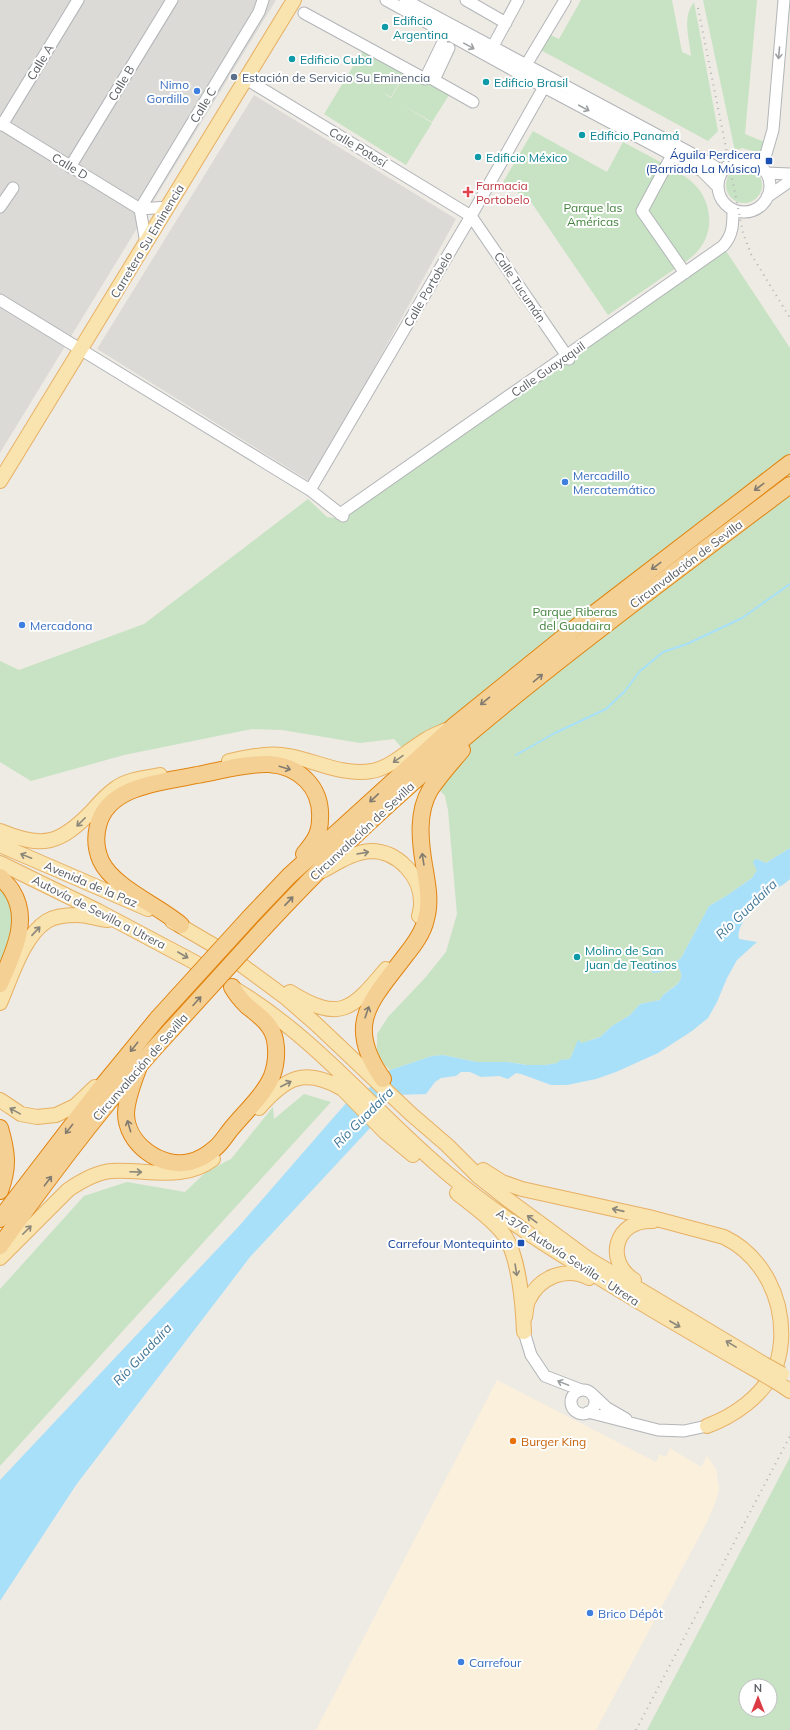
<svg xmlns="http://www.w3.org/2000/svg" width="790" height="1730" viewBox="0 0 790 1730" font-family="Mulish,sans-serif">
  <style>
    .commercial { fill: #fbf0dc }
    .industrial { fill: #dcdad7 }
    .green { fill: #c7e3c3; fill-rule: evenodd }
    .water { fill: #a9e0f9 }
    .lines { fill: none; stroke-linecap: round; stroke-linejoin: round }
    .stream { stroke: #a9e0f9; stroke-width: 2 }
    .minor-casing { stroke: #b2b5b8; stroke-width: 13 }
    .major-casing { stroke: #e7b164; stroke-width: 16 }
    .highway-casing { stroke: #e18511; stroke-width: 18 }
    .minor { stroke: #fff; stroke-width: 11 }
    .major { stroke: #f9e3ae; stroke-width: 14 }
    .highway { stroke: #f5d094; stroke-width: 16 }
    .rail { stroke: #b2b3b4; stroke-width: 2; stroke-dasharray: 1 5; stroke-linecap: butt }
    .major-bridge-casing { stroke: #e7b164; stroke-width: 16; stroke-linecap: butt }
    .highway-bridge-casing { stroke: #e18511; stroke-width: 18; stroke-linecap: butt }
    .major-bridge { stroke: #f9e3ae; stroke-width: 14 }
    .highway-bridge { stroke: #f5d094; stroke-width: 16 }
    .oneway { stroke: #9da0a2 }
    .oneway2 { stroke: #827c70 }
    .oneway3 { stroke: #8b877a }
    .culture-dot { fill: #0f9aa8; stroke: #fff; stroke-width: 1.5 }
    .service-dot { fill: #5c6f8a; stroke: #fff; stroke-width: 1.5 }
    .shop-dot { fill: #3f7fe0; stroke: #fff; stroke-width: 1.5 }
    .transit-dot { fill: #1a4fb4; stroke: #fff; stroke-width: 1.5 }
    .health-dot { fill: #e0444e; stroke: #fff; stroke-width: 1.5 }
    .food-dot { fill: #e8710a; stroke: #fff; stroke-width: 1.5 }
    .labels { text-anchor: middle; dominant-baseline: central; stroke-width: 4; stroke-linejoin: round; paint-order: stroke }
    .culture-label { font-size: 12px; fill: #0d838f; stroke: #fff; text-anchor: start }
    .street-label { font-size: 12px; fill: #5c6064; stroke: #fff }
    .service-label { font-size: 12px; fill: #4e5e75; stroke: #fff; text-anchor: start }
    .shop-label { font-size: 12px; fill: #366cbe; stroke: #fff; text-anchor: start }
    .transit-label { font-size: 12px; fill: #164399; stroke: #fff; text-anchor: end }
    .health-label { font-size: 12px; fill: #be3a42; stroke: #fff; text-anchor: start }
    .park-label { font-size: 12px; fill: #42833c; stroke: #fff }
    .food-label { font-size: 12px; fill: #c56008; stroke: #fff; text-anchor: start }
    .water-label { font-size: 13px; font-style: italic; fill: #417798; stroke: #fff }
  </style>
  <rect width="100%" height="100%" fill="#eeeae4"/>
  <path class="commercial" d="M497 1380 656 1462 660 1454 666 1457 670 1448 701 1467 707 1456 716 1469 719 1488 717 1498 707 1522 596 1730H316Z"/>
  <path class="industrial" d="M0 0H276L0 453Z
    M254 95 456 219 367 381 309 481 97 349Z"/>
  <path class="green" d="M581 0H672L682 52 691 56C689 37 682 18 694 2L718 131 708 141 539 49 549 34 559 39Z
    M703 0H757L745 134 767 143 763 154 742 148 735 151Z
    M365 47 406 71 391 97 383 93 391 98 407 71 449 95 432 122 401 104 432 123 406 165 324 114Z
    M533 131 607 172 623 142 664 164 637 212 676 268 608 315 529 199 502 184Z
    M669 167C677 172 687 177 693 183 711 199 715 229 700 248 695 255 688 260 681 265L646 212Z
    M726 185a18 18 0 1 1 36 0a18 18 0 1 1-36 0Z
    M726 251 790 348V848L766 863 757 859 758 870 752 878 726 896 709 906 681 958C671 967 660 963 650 969L653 973C662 973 669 968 678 967 690 985 665 987 660 1000L640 1004 630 1015 612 1026 600 1037 590 1040 572 1053 571 1059 560 1060 558 1063 545 1065H527L508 1062H477L443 1055 432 1056 390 1070 385 1065 377 1052V1034L388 1017 425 978 446 952 457 914 448 810 445 796 394 739 360 743 282 730 252 729 124 755 31 781 0 762V661L19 670 144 624 308 499 327 517 342 519 569 359Z
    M0 887C3 892 8 897 10 903 18 925 9 946 0 966Z
    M304 1094 331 1102 0 1466V1289L84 1196 127 1182 185 1192 206 1172 231 1159 273 1107 274 1119Z
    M790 1457V1730H647ZM746 1686H770V1710H746Z"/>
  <path class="water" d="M790 848V879C783 886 774 889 767 896 757 905 735 925 739 939L757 942 737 960 727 978 717 1002 708 1018 692 1031 658 1053 616 1072 596 1079 567 1085H551L521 1074 516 1073 508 1079 499 1076 481 1077 470 1072H461L456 1076 441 1078 435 1082 426 1094 397 1095 382 1105 371 1127 250 1257 76 1485 0 1601V1480L240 1225 347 1102 369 1088 390 1070 432 1056 443 1055 477 1062H508L527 1065H545L557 1063 560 1060 570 1059 578 1040 582 1043 600 1037 612 1026 630 1015 640 1004 660 1000C665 988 690 985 678 967 669 968 662 973 653 973L650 969 652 966C663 964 672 966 681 958L709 906 726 896 752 878 757 870 753 863 754 860 757 859 766 863Z"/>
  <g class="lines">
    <path class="stream" d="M516 755 555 733 606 709 625 691 640 671 663 652 687 644 742 618 790 584"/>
    <defs>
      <path id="minor" d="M386 0 544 87 702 171 717 186
        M405 0 702 159 722 171
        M466 0 506 23
        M304 13 425 79 442 44
        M493 46 518 0
        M449 48 434 80 473 102
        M523 70 565 0
        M246 79 471 216 569 359
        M0 123 140 209 168 207
        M2 125 78 0
        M672 155 642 211 685 273
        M718 186a26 26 0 1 1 52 0a26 26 0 1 1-52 0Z
        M757 164 766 154 773 130 784 0
        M70 167 172 0
        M766 173 790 174
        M767 197 790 181
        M0 207 13 188
        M140 209 259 12 263 0
        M140 209 146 243
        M0 300 310 490 343 516
        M310 490 471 216 544 87
        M340 514 723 246C733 235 733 224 733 210
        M524 1332 531 1355 545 1376 581 1390
        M571 1402a12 12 0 1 1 24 0a12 12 0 1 1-24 0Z
        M591 1393 607 1408 626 1419
        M588 1412 658 1430 684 1431 707 1426"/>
      <path id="major" d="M0 481 294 0
        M229 761C249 757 269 752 289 756 317 761 342 776 372 771 393 767 409 749 427 739 433 735 440 733 446 730
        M0 831C43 849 60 844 92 811 99 803 107 794 116 788 128 779 146 778 160 775
        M0 845 148 909
        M0 863 98 911 196 963
        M322 871C337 863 353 852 371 851 398 851 422 877 421 904 421 907 420 912 419 916
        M172 921 213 945
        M228 955 285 997 316 1024 411 1114 447 1145 479 1177 507 1199 587 1258 764 1364
        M235 989C317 1038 376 1114 448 1174 492 1211 540 1242 588 1271 645 1306 703 1340 761 1373
        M290 992C340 1023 352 1010 386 969
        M0 1003C11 978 23 936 47 921 55 916 68 915 77 915 87 915 98 919 108 920
        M336 1082 385 1132 413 1155
        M0 1100 21 1114 37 1117 56 1115 75 1106 95 1087
        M259 1108C285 1078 304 1067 341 1088
        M483 1170 502 1182 522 1189 649 1217 724 1237C763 1256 784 1299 781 1342 780 1352 778 1362 774 1371 761 1397 734 1416 707 1426
        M457 1193C472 1205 494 1220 505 1236 519 1258 523 1306 524 1332
        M0 1258 68 1190C81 1181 96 1172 112 1171 146 1169 184 1182 213 1159
        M634 1280C604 1261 615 1219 653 1221
        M525 1317C526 1312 526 1306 528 1301 539 1277 566 1266 589 1278
        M778 1383 790 1391"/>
      <path id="highway" d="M0 877C4 881 9 886 12 891 31 921 12 955 0 984
        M250 917 289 876 455 725 570 632 790 463
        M181 925C159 906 113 887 101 861 96 850 95 838 98 826 107 785 164 782 197 775 220 771 245 763 269 764 300 766 322 788 320 819 320 825 319 831 316 837 313 843 308 849 304 854
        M263 929C291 899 319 870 348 842 485 711 639 599 790 485
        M141 1061C135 1078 127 1095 126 1113 126 1144 161 1169 190 1162 198 1160 207 1155 214 1149 221 1144 226 1135 231 1129 245 1112 264 1095 272 1076 276 1065 277 1051 275 1040 272 1024 258 1015 247 1006 241 1000 236 994 232 987
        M383 1079C344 1024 371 1001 405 956 414 945 423 933 426 919 431 902 427 882 424 865 420 841 417 812 430 790 439 776 451 763 462 750
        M0 1128C7 1152 9 1167 0 1191
        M0 1219 99 1090 158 1018
        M0 1246C53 1171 109 1097 171 1030"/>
    </defs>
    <use href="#minor" class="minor-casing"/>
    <use href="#major" class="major-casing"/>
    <use href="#highway" class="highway-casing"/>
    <use href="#minor" class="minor"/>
    <use href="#major" class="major"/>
    <use href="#highway" class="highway"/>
    <path class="rail" d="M698 8 743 233 751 254 790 318
      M636 1730 790 1436"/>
    <defs>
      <path id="major-bridge" d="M764 1364 782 1374
        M761 1373 778 1383"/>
      <path id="highway-bridge" d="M158 1018 250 917
        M171 1030 263 929"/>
    </defs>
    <use href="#major-bridge" class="major-bridge-casing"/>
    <use href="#highway-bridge" class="highway-bridge-casing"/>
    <use href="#major-bridge" class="major-bridge"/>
    <use href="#highway-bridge" class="highway-bridge"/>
  </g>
  <defs><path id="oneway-shaft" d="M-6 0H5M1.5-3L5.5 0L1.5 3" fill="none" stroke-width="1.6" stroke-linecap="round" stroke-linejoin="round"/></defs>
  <g class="oneway">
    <use href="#oneway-shaft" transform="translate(469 46) rotate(29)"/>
    <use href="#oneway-shaft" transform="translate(779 53) rotate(95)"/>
    <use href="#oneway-shaft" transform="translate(584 108) rotate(28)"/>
    <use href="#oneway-shaft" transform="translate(563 1383) rotate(-158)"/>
  </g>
  <g class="oneway2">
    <use href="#oneway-shaft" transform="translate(759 487) rotate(143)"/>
    <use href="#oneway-shaft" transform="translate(656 566) rotate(143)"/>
    <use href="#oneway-shaft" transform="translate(538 678) rotate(-40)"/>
    <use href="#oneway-shaft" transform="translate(485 701) rotate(141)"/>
    <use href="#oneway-shaft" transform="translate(285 768) rotate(17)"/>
    <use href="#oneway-shaft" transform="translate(374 798) rotate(137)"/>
    <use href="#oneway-shaft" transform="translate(423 859) rotate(-99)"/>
    <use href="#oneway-shaft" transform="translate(289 901) rotate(-47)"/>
    <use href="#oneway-shaft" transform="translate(197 1001) rotate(-48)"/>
    <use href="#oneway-shaft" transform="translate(367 1012) rotate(-71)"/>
    <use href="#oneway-shaft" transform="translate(134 1047) rotate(129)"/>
    <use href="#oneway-shaft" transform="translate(129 1126) rotate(-106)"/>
    <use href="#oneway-shaft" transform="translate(69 1129) rotate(128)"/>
    <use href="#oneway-shaft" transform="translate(48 1181) rotate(-53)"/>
  </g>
  <g class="oneway3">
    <use href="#oneway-shaft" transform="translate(398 759) rotate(145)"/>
    <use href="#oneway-shaft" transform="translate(81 822) rotate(135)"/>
    <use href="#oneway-shaft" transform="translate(363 853) rotate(-10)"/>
    <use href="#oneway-shaft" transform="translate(26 856) rotate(-158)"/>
    <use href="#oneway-shaft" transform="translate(36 931) rotate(-47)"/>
    <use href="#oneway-shaft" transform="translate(183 955) rotate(30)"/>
    <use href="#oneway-shaft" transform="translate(286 1084) rotate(-27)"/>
    <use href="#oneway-shaft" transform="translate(15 1111) rotate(-151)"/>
    <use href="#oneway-shaft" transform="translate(136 1172) rotate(2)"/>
    <use href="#oneway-shaft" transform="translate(618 1210) rotate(-167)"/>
    <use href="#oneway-shaft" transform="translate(532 1219) rotate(-143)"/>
    <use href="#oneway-shaft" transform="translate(27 1230) rotate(-45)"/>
    <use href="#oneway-shaft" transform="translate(516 1270) rotate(81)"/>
    <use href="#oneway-shaft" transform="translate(675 1324) rotate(30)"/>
    <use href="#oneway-shaft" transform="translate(731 1344) rotate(-149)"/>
  </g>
  <g class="culture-dot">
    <circle cx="385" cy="27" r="4"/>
    <circle cx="292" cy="59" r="4"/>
    <circle cx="486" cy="82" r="4"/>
    <circle cx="582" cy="135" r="4"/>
    <circle cx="478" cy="157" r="4"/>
    <circle cx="577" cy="957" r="4"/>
  </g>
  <circle class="service-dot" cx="234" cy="77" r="4"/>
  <g class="shop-dot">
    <circle cx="197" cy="91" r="4"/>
    <circle cx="565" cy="482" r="4"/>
    <circle cx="22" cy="625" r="4"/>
    <circle cx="590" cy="1613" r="4"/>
    <circle cx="461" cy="1662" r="4"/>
  </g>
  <g class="transit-dot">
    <rect x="765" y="157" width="8" height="8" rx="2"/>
    <rect x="517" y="1239" width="8" height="8" rx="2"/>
  </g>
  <path class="health-dot" d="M466 186h4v4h4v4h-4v4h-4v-4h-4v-4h4z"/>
  <circle class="food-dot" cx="513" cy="1441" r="4"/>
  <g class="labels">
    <g class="culture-label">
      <text x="393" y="20">Edificio<tspan x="393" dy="14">Argentina</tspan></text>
      <text x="300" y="59">Edificio Cuba</text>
      <text x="494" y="82">Edificio Brasil</text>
      <text x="590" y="135">Edificio Panamá</text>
      <text x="486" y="157">Edificio México</text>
      <text x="585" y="950">Molino de San<tspan x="585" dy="14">Juan de Teatinos</tspan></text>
    </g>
    <g class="street-label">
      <text transform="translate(40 62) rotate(-59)">Calle A</text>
      <text transform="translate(121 83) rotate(-59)">Calle B</text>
      <text transform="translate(203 105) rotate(-59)">Calle C</text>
      <text transform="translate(358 147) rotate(31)">Calle Potosí</text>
      <text transform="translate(70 166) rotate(31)">Calle D</text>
      <text transform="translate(147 241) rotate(-59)">Carretera Su Eminencia</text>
      <text transform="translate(520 287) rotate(56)">Calle Tucumán</text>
      <text transform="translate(428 289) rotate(-60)">Calle Portobelo</text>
      <text transform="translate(548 369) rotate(-35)">Calle Guayaquil</text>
      <text transform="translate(686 564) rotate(-37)">Circunvalación de Sevilla</text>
      <text transform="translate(362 831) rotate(-43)">Circunvalación de Sevilla</text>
      <text transform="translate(91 884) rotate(23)">Avenida de la Paz</text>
      <text transform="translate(99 912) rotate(27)">Autovía de Sevilla a Utrera</text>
      <text transform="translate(140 1067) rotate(-49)">Circunvalación de Sevilla</text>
      <text transform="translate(568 1257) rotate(33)">A-376 Autovía Sevilla - Utrera</text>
    </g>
    <g class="service-label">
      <text x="242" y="77">Estación de Servicio Su Eminencia</text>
    </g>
    <g class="shop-label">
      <text x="189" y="84" text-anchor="end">Nimo<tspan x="189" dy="14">Gordillo</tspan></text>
      <text x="573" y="475">Mercadillo<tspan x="573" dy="14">Mercatemático</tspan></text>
      <text x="30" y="625">Mercadona</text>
      <text x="598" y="1613">Brico Dépôt</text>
      <text x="469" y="1662">Carrefour</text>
    </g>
    <g class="transit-label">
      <text x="761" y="154">Águila Perdicera<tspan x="761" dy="14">(Barriada La Música)</tspan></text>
      <text x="513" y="1243">Carrefour Montequinto</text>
    </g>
    <g class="health-label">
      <text x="476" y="185">Farmacia<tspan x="476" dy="14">Portobelo</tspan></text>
    </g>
    <g class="park-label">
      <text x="593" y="207">Parque las<tspan x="593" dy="14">Américas</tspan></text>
      <text x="575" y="611">Parque Riberas<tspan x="575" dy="14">del Guadaira</tspan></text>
    </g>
    <g class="food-label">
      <text x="521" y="1441">Burger King</text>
    </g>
    <g class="water-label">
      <text transform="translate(746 909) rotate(-44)">Río Guadaíra</text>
      <text transform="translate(363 1117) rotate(-45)">Río Guadaíra</text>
      <text transform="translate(142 1354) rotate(-47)">Río Guadaíra</text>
    </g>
  </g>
  <g transform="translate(758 1698)"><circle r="19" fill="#ffffff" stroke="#bebfc1"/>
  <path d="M0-3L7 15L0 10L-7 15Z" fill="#dc3b44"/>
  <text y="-6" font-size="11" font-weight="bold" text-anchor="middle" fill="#5c6064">N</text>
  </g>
</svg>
